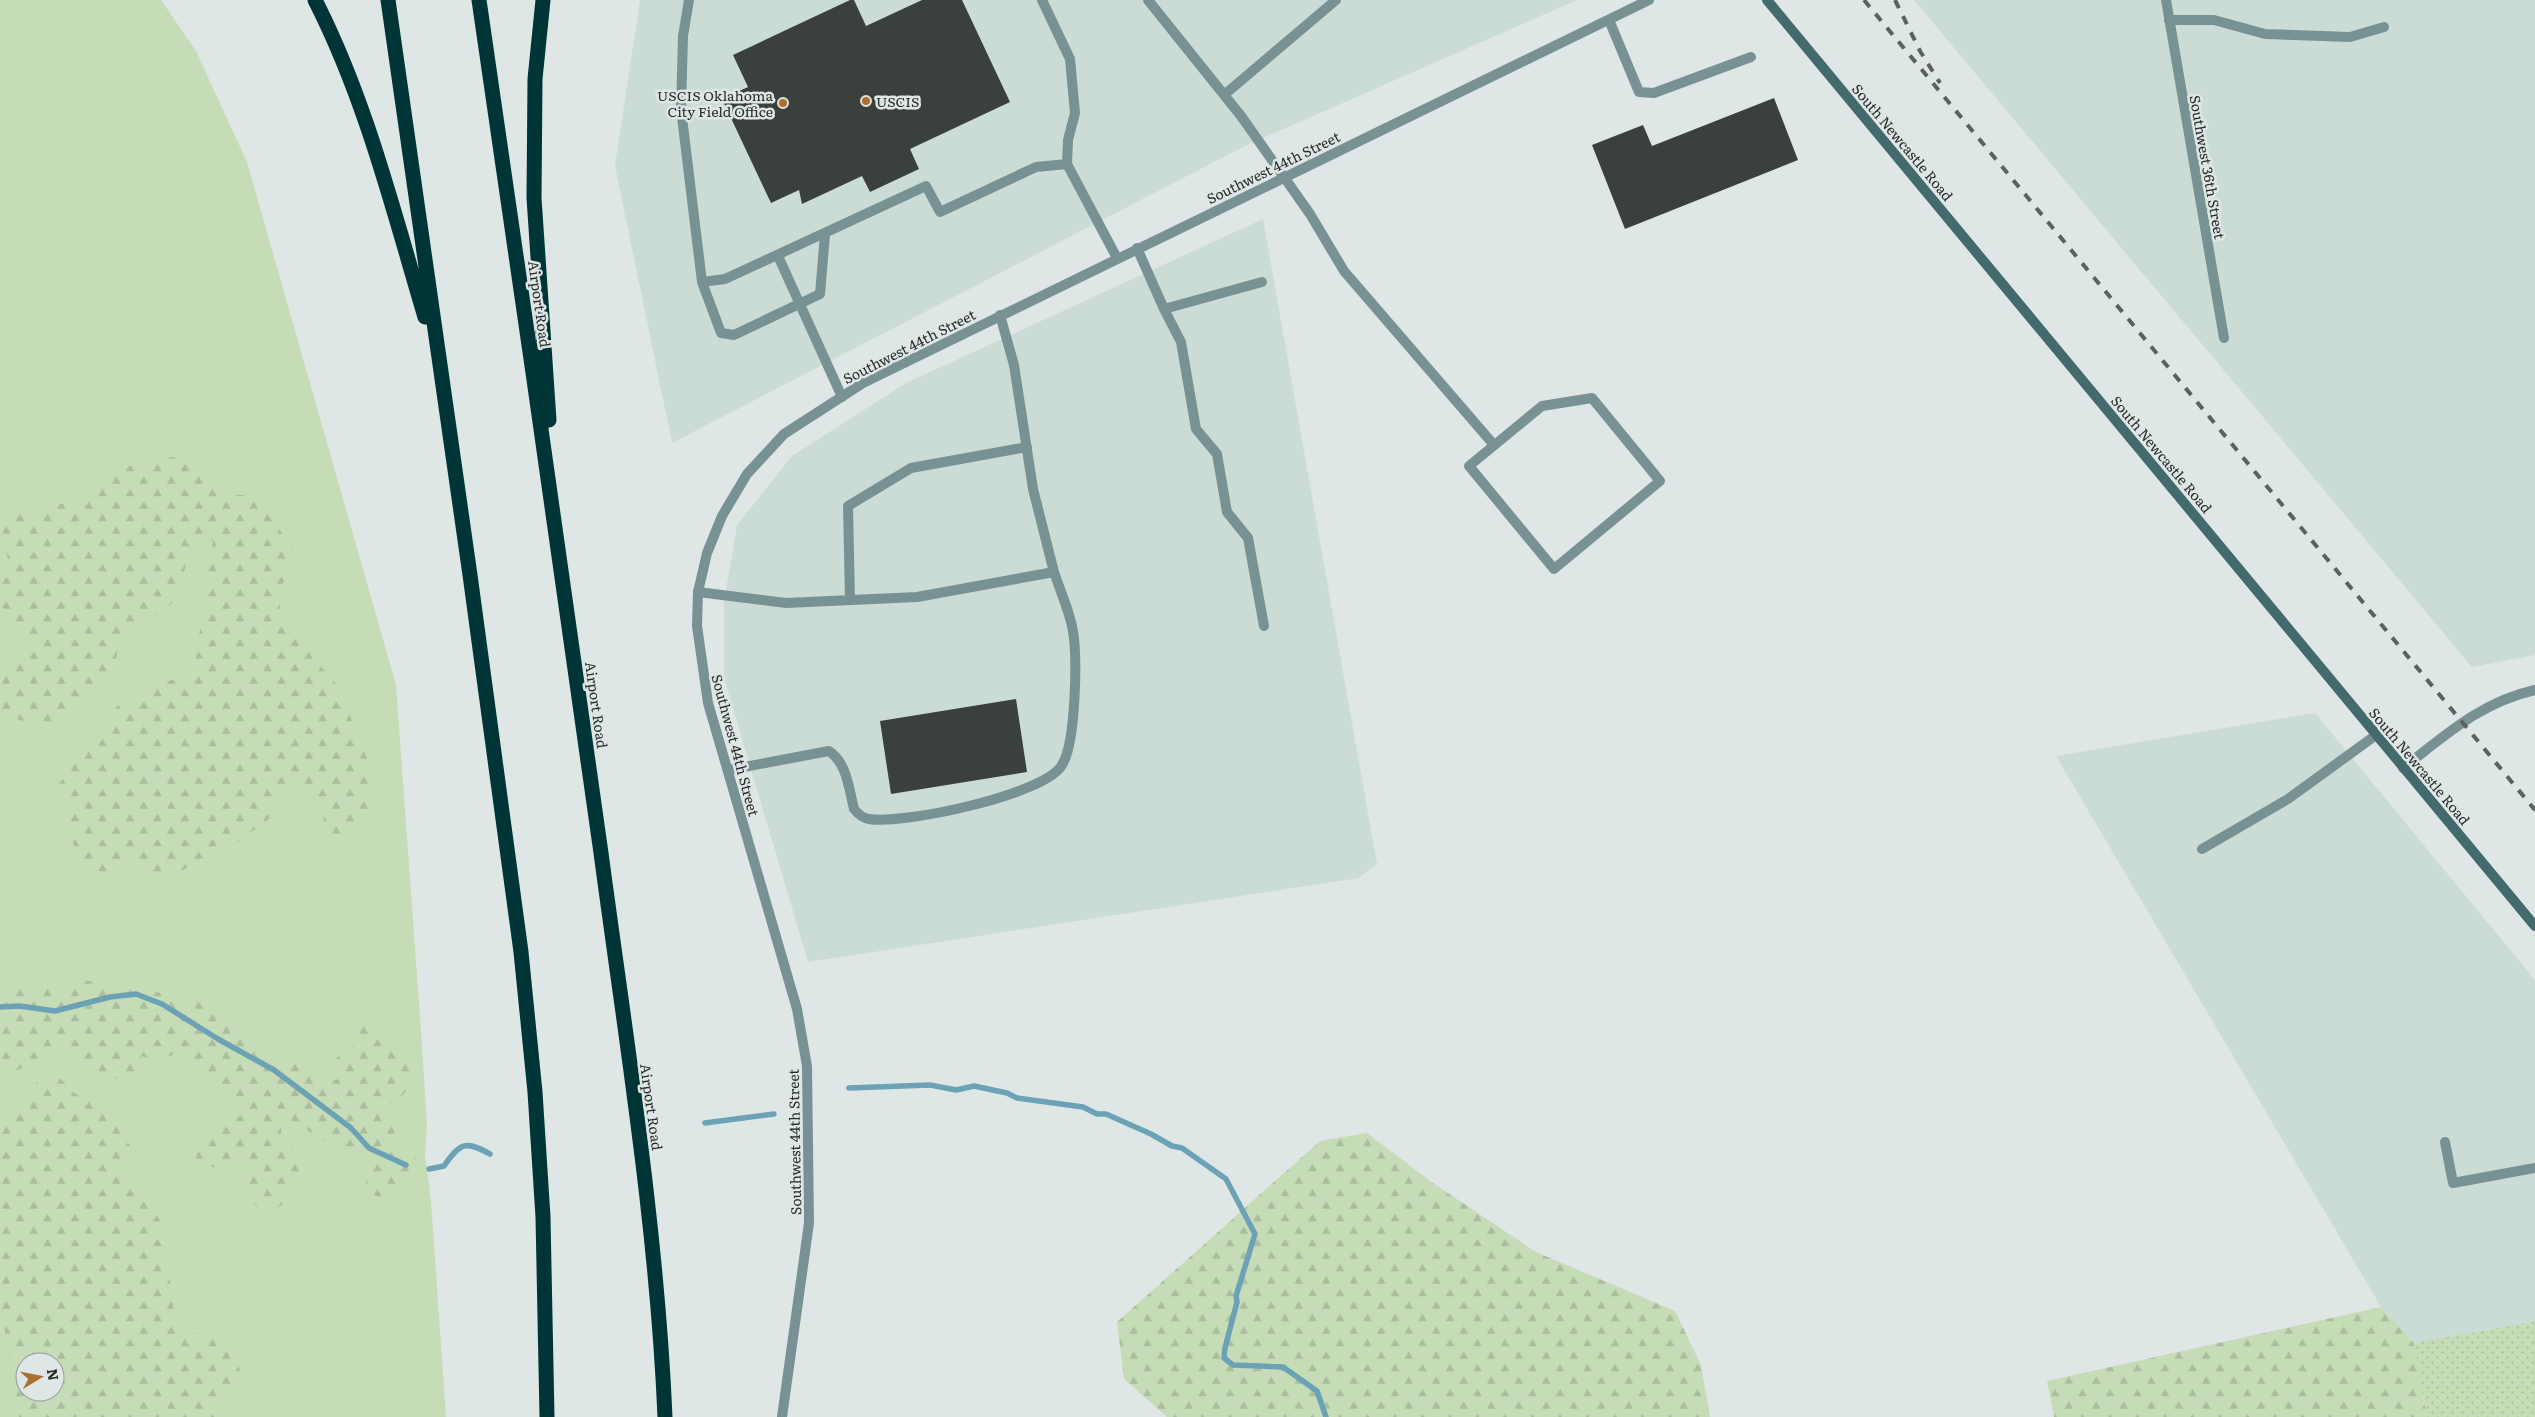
<svg xmlns="http://www.w3.org/2000/svg" width="2535" height="1417" viewBox="0 0 2535 1417" font-family="Literata,serif">
  <style>
    .built { fill: #cbdcd7 }
    .green { fill: #c6dcb7; fill-rule: evenodd }
    .forest { fill: url(#forest-firs); fill-rule: evenodd }
    .park { fill: url(#park-dots) }
    .lines { fill: none; stroke-linecap: round; stroke-linejoin: round }
    .stream { stroke: #6ba2b5; stroke-width: 5.5 }
    .building { fill: #3a403c }
    .service { stroke: #789293; stroke-width: 10 }
    .minor { stroke: #789293; stroke-width: 10 }
    .tertiary { stroke: #789293; stroke-width: 10 }
    .secondary { stroke: #436a6c; stroke-width: 10 }
    .motorway { stroke: #003537; stroke-width: 15 }
    .rail { stroke: #5c6160; stroke-width: 4; stroke-dasharray: 9 9; stroke-linecap: butt }
    .poi-dot { fill: #ab7031; stroke: #dee7e5; stroke-width: 2 }
    .labels { text-anchor: middle; dominant-baseline: central; stroke-width: 5; stroke-linejoin: round; paint-order: stroke }
    .poi-label { font-size: 14px; fill: #292c2b; stroke: #dee7e5; text-anchor: end }
    .street-label { font-size: 14px; fill: #292c2b; stroke: #dee7e5 }
  </style>
  <defs>
    <pattern id="forest-firs" width="22" height="20" patternUnits="userSpaceOnUse" patternTransform="scale(1.25)"><rect width="22" height="20" fill="#c6dcb7"/><path d="M5 1l3.5 6h-7zM16 11l3.5 6h-7z" fill="#aabd9e"/></pattern>
    <pattern id="park-dots" width="8" height="8" patternUnits="userSpaceOnUse" patternTransform="scale(1.25)"><rect width="8" height="8" fill="#c6dcb7"/><path d="M2 2h.1M6 6h.1" fill="none" stroke="#aabd9e" stroke-width="1.8" stroke-linecap="round"/></pattern>
  </defs>
  <rect width="100%" height="100%" fill="#dee7e5"/>
  <path class="built" d="M640 0H1577L1245 146 672 443 615 166Z
    M1914 0H2535V655L2472 667Z
    M1263 219 1377 864 1359 878 808 962 724 678V602L737 525 792 456 906 383Z
    M2315 713 2535 980V1321L2414 1343 2381 1307 2056 756Z"/>
  <path class="green" d="M0 0H161L196 51 247 162 396 685 422 1045 427 1127 425 1155 431 1201 446 1417H0ZM25 1362H55V1392H25Z"/>
  <path class="forest" d="M188 454 228 494 254 496 299 555 278 592 282 622 338 686 367 758 371 790 377 809 370 825 334 836 324 827 323 803 307 787 277 792 270 818 233 846 166 878 136 862 104 873 78 864 59 784 117 706 194 669 213 541 197 537 172 603 118 649 113 676 60 728 48 729 31 717 22 721 2 713 0 710V676L10 665 25 661 32 650 11 614 0 606V586L10 572 1 523 16 506 31 512 83 498 111 470Z
    M84 980 186 997 223 1013 248 1038 274 1058 303 1065 319 1086 338 1079 336 1058 355 1044 363 1024C379 1028 404 1044 412 1059 415 1064 414 1074 415 1080L400 1098 383 1107V1119L395 1125 394 1145 397 1152 409 1150 416 1157 413 1181 402 1185 393 1197H377L366 1187V1173L376 1163 357 1146 335 1149 294 1121 281 1124V1137L295 1148C301 1177 302 1190 276 1209L256 1207 248 1189 250 1170 244 1164 218 1169 197 1161 194 1147 214 1124 249 1113 248 1100 223 1094 204 1069 188 1065 176 1054C163 1058 155 1062 142 1056L140 1060 146 1073C123 1089 93 1070 71 1060L67 1049 55 1042 29 1065 4 1076 0 1075V983L37 990Z
    M54 1072 77 1095 92 1097 119 1126 130 1146 122 1167 162 1223 174 1312 190 1333C214 1333 230 1348 240 1369L231 1399 211 1406 214 1417H19L0 1301V1117L31 1095 40 1074ZM25 1362H55V1392H25Z
    M1367 1133 1433 1183 1536 1252 1675 1311 1701 1365 1710 1417H1167L1124 1379 1117 1322 1320 1141Z
    M2381 1307 2414 1343 2427 1417H2054L2047 1381Z"/>
  <path class="park" d="M2535 1321V1417H2427L2414 1343Z"/>
  <g class="lines">
    <path class="stream" d="M0 1007 19 1006 55 1011 110 997 136 994 162 1004 218 1039 274 1070 351 1128 369 1148 406 1165
      M849 1088 930 1085 956 1090 974 1086 1007 1093 1017 1098 1083 1107 1097 1114H1106L1151 1134 1172 1146 1182 1148 1226 1179 1255 1234 1236 1296 1237 1302 1225 1348 1224 1358 1233 1365 1283 1367 1317 1391 1326 1417
      M705 1123 774 1114
      M429 1169 444 1166C460 1143 465 1140 490 1154"/>
  </g>
  <path class="building" d="M850 0H854L866 26 922 0H962L1010 102 910 149 919 169 870 192 862 176 802 204 799 190 771 203 722 99 748 87 733 55Z
    M1774 98 1798 160 1625 229 1592 145 1643 125 1652 146Z
    M1016 699 1027 772 891 794 880 721Z"/>
  <g class="lines">
    <path class="service" d="M689 0 683 36 681 109 702 282 721 333 734 335 820 294 825 234
      M1042 0 1070 59 1075 113 1068 140 1067 164 1117 258
      M1148 0 1241 116 1310 214 1344 271 1494 445
      M1609 20 1639 92 1654 93 1751 57
      M2169 20H2214L2265 34 2350 37 2384 27
      M1224 95 1336 0
      M1137 248 1164 309 1262 282
      M778 256 842 397
      M702 282 725 279 926 186 940 212 1036 167 1067 164
      M1164 309 1181 342 1196 429 1217 454 1227 512 1248 538 1264 626
      M1592 398 1660 481 1554 569 1469 466 1542 406Z
      M698 592 786 603 917 597 1054 572 1033 489 1014 365 1000 315
      M850 600 848 506 911 468 1027 447
      M728 770 829 751C847 763 849 789 854 809 858 814 862 818 869 819 901 825 1045 795 1062 765 1076 743 1078 653 1072 626 1068 608 1060 590 1054 572
      M2202 849 2288 799 2376 735
      M2445 1142 2453 1183 2535 1168"/>
    <path class="minor" d="M2403 768C2446 735 2481 702 2535 690"/>
    <path class="tertiary" d="M2166 0 2224 338
      M782 1417 809 1223 807 1066 797 1009 708 703 697 626 698 592 707 553 722 516 747 474 784 434 863 383 1649 0"/>
    <path class="secondary" d="M1767 0 2535 926"/>
    <path class="motorway" d="M315 0C366 100 393 210 425 317
      M388 0 470 575 521 952 535 1092 543 1217 547 1417
      M479 0C520 284 562 569 601 853 626 1041 657 1228 665 1417
      M543 0 535 79 534 198 549 420"/>
    <path class="rail" d="M1864 0 2535 810
      M1895 0 1920 51 1940 83"/>
  </g>
  <g class="poi-dot">
    <circle cx="866" cy="101" r="5"/>
    <circle cx="783" cy="103" r="5"/>
  </g>
  <g class="labels">
    <g class="poi-label">
      <text x="773" y="95">USCIS Oklahoma<tspan x="773" dy="16">City Field Office</tspan></text>
      <text x="876" y="101" text-anchor="start">USCIS</text>
    </g>
    <g class="street-label">
      <text transform="translate(1903 142) rotate(50)">South Newcastle Road</text>
      <text transform="translate(1273 167) rotate(-26)">Southwest 44th Street</text>
      <text transform="translate(2208 167) rotate(80)">Southwest 36th Street</text>
      <text transform="translate(540 304) rotate(82)">Airport Road</text>
      <text transform="translate(909 346) rotate(-27)">Southwest 44th Street</text>
      <text transform="translate(2162 454) rotate(50)">South Newcastle Road</text>
      <text transform="translate(597 705) rotate(82)">Airport Road</text>
      <text transform="translate(736 745) rotate(75)">Southwest 44th Street</text>
      <text transform="translate(2420 766) rotate(50)">South Newcastle Road</text>
      <text transform="translate(652 1107) rotate(82)">Airport Road</text>
      <text transform="translate(794 1142) rotate(-91)">Southwest 44th Street</text>
    </g>
  </g>
  <g transform="translate(40 1377) rotate(80)"><circle r="24" fill="#dee7e5" stroke="#969c9b"/>
  <path d="M0-4L9 19L0 12L-9 19Z" fill="#ab7031"/>
  <text y="-8" font-size="14" font-weight="bold" text-anchor="middle" fill="#292c2b">N</text>
  </g>
</svg>
